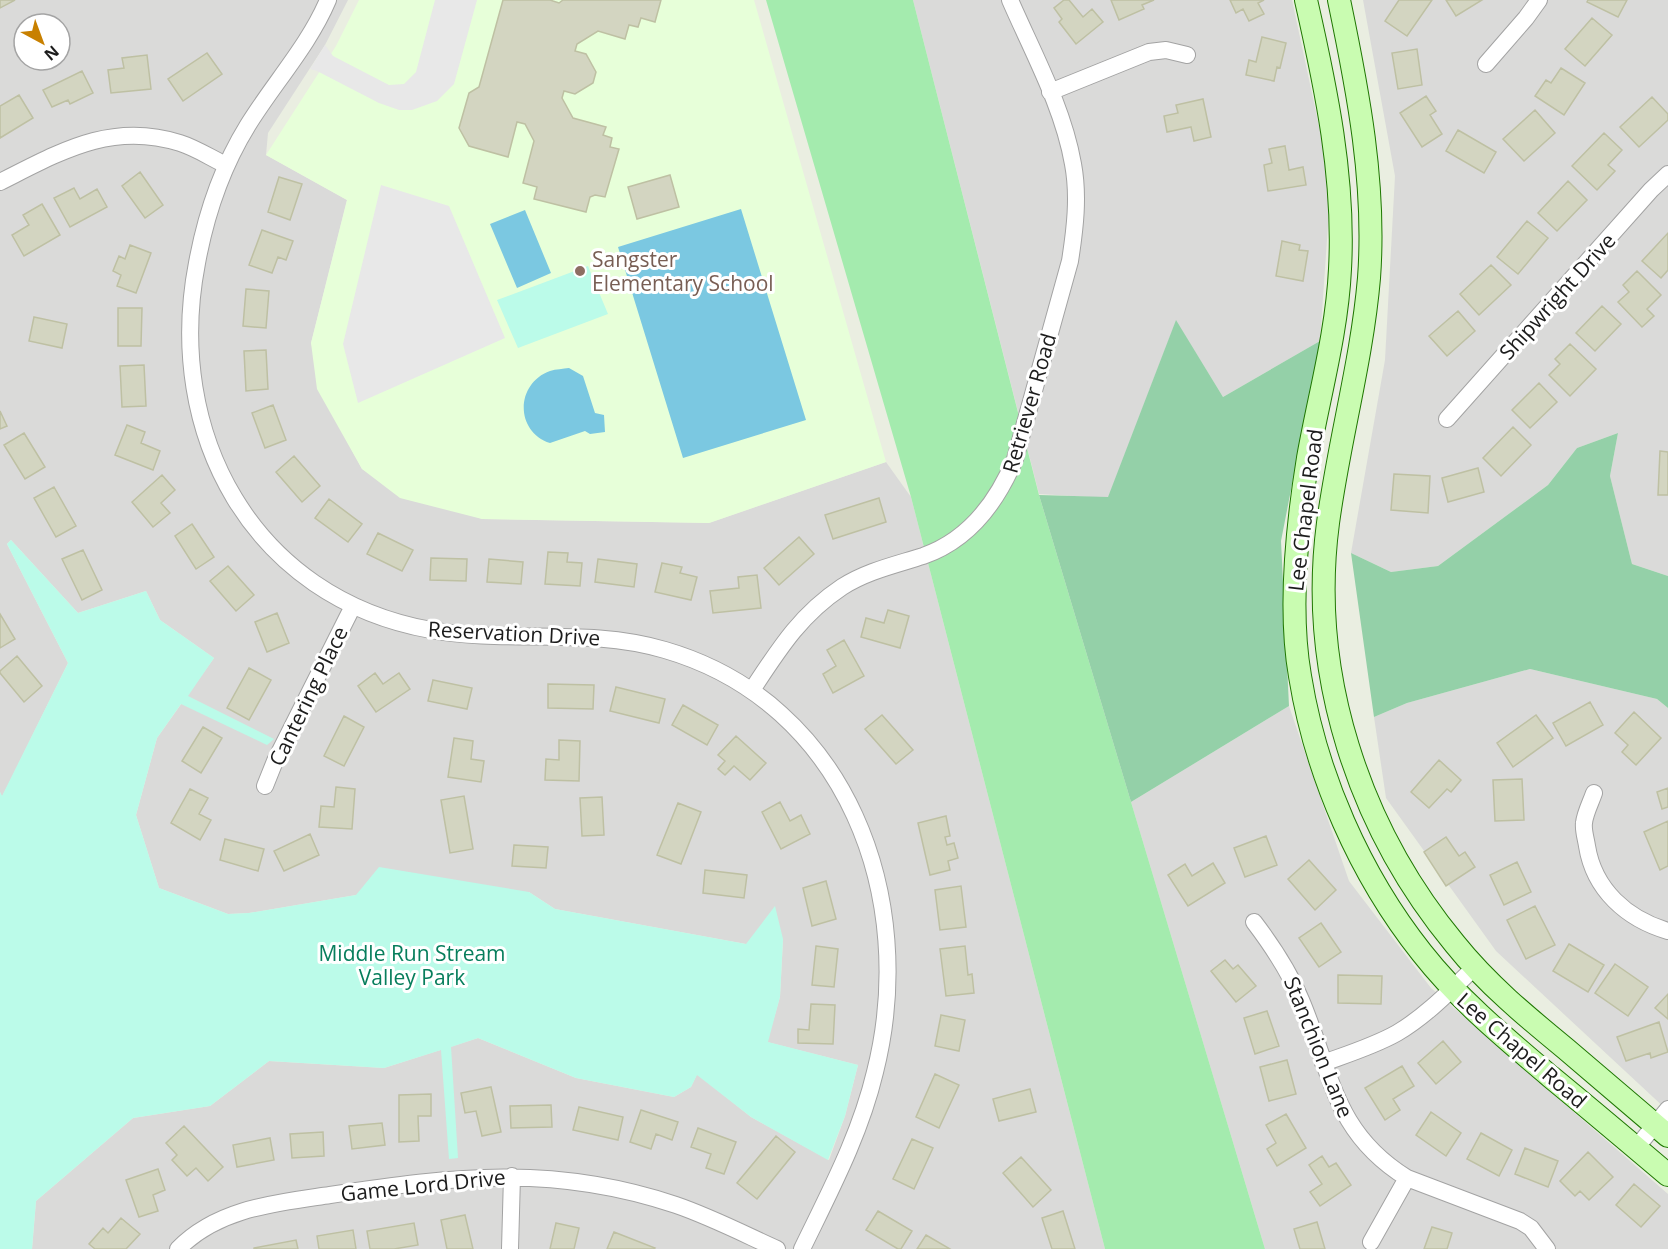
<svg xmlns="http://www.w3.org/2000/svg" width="1668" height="1249" viewBox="0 0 1668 1249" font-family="'Open Sans',sans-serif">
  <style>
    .residential { fill: #dadad9; fill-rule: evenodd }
    .education { fill: #e7ffd9 }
    .grass { fill: #a4ebae }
    .forest { fill: #94d0a8 }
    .park { fill: #bbfbe9 }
    .pitch { fill: #7bc8e1 }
    .parking { fill: #e8e8e8 }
    .building { fill: #d3d5c1; stroke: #bec0a3; stroke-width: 1.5 }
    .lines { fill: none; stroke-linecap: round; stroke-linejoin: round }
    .minor-casing { stroke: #a3a3a3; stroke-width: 18 }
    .secondary-casing { stroke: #1e7600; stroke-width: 24 }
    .minor { stroke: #fff; stroke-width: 16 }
    .secondary { stroke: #c9fcb1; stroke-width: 22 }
    .education-dot { fill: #8d6e63; stroke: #fff; stroke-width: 2 }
    .labels { text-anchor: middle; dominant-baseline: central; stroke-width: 6; stroke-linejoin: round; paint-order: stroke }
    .education-label { font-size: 21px; fill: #785e54; stroke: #fff; text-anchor: start }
    .street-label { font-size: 21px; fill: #1c1c1c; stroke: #fff }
    .park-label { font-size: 21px; fill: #077e5c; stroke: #fff }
  </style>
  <rect width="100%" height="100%" fill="#eaeee1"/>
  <path class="residential" d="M0 0H348L325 45 268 133 266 155 347 200 311 343 341 430 362 469 482 519 709 523 886 462 911 497 1105 1249H32L36 1201 133 1118 210 1106 269 1061 384 1068 478 1038 576 1078 674 1097 691 1087 697 1074 751 1117 829 1160 845 1116 858 1065 767 1042 780 997 783 939 746 944 555 909 529 892 356 895 249 913 228 914 159 888 136 815 157 738 214 658 160 620 146 591 78 613 11 540 7 544 68 663 2 797 0 792ZM24 24H60V60H24Z
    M913 0H1292L1331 182 1320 341 1223 397 1176 321 1108 498 1039 494Z
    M1363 0H1668V576L1632 564 1610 476 1618 433 1577 448 1548 485 1438 566 1391 572 1351 553 1385 360 1395 176Z
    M1530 669 1657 699 1668 708V1111L1496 951 1386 798 1374 717 1407 703Z
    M1289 706 1349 881 1431 988 1668 1194V1249H1265L1131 802Z"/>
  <path class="education" d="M359 0H754L886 462 709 523 482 519 400 498 362 469 317 389 311 343 347 200 266 155 336 46Z"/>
  <path class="grass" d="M766 0H913L1039 495 1265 1249H1105L911 497Z"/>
  <path class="forest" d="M1176 320 1223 397 1320 341 1281 541 1289 706 1131 802 1039 495 1108 497Z
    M1618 433 1610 476 1632 564 1668 576V708L1657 699 1530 669 1407 703 1374 717 1351 553 1391 572 1438 566 1548 485 1577 448Z"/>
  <path class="park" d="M588 266 608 314 518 348 497 300Z
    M11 540 78 613 146 591 160 620 214 658 188 696 274 739 267 745 181 704 157 738 136 815 159 888 228 914 249 913 356 895 379 867 529 892 555 909 746 944 775 906 783 939 780 997 768 1042 858 1065 845 1116 828 1160 751 1117 697 1075 691 1087 674 1097 576 1078 478 1038 451 1047 458 1158 449 1159 441 1050 384 1068 269 1061 210 1106 133 1118 36 1201 32 1249H0V792L2 796 68 663 7 544Z"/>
  <path class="pitch" d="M741 209 806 420 683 458 618 247Z
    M525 210 551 273 517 288 490 224Z
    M569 368 583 376 595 413 604 415 605 432 590 434 585 431 550 443C514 431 516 383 550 371 556 369 563 369 569 368Z"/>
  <path class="parking" d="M435 0H477L454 84 437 101 412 110H399L379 103 317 71 310 69 325 45 333 56 389 85 404 84 416 72Z
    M381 185 449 206 505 338 358 403 343 344Z"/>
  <path class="building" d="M0 0H15L0 8Z
    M503 0H550L559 3 563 0H661L655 22 641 18 638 27 629 25 625 39 598 31 577 44 575 51 586 54 596 72 593 83 575 94 564 91 562 98 573 118 606 127 603 135 612 138 610 147 619 149 605 197 595 195 590 197 586 212 534 199 537 187 523 183 534 141 525 124 517 122 508 157 469 146 459 128 469 93 479 87Z
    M1064 0H1069L1083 17 1092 9 1103 22 1076 44 1059 22 1062 19 1054 8Z
    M1111 0H1154L1142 5 1144 9 1119 20Z
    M1230 0H1264L1258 3 1264 14 1249 21 1243 9 1236 13Z
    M1399 0H1432L1407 36 1385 21Z
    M1446 0H1482L1456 16Z
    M1588 0H1627L1618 17 1587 2Z
    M1592 18 1612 35 1585 66 1565 49Z
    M1262 37 1286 43 1280 68 1277 67 1274 81 1246 75 1249 60 1256 62Z
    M1417 49 1422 85 1398 89 1392 53Z
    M207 53 222 74 183 101 168 79Z
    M147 55 151 89 111 93 108 70 124 68 122 58Z
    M1561 68 1585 83 1564 115 1535 96 1546 80 1551 83Z
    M82 71 93 93 70 104 68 100 52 107 43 90Z
    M19 95 33 118 0 138V106Z
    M1426 96 1436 111 1430 115 1442 134 1422 147 1400 113Z
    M1652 97 1668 114V120L1639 147 1620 127Z
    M1203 99 1211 137 1194 141 1191 127 1167 132 1164 116 1178 113 1176 105Z
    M1535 110 1555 133 1524 161 1503 139Z
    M1458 130 1496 152 1484 173 1446 151Z
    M1604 133 1622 150 1608 165 1615 171 1597 190 1572 166Z
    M1285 146 1289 170 1303 167 1306 185 1268 191 1264 165 1272 163 1269 149Z
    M140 172 163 205 145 218 122 186Z
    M670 175 679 207 637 219 628 187Z
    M279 177 302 184 290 220 268 212Z
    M1568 181 1587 200 1557 231 1538 213Z
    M74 188 80 199 97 189 107 207 70 227 54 198Z
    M42 204 60 235 24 256 12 235 29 225 23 215Z
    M1527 221 1548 238 1518 274 1497 257Z
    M262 230 293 241 286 260 278 257 272 273 249 265Z
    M1668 233V270L1661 278 1642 261Z
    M1282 241 1300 245 1299 250 1308 251 1303 281 1276 276Z
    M130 245 151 253 136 293 117 286 121 275 113 271 119 256 125 259Z
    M1491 265 1511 285 1479 315 1460 294Z
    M1637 271 1661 295 1647 309 1654 316 1642 327 1618 302 1629 292 1623 285Z
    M246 289 269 291 266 328 243 326Z
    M1602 306 1621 324 1595 351 1576 333Z
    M118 308H142L141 346H118Z
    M1458 311 1475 331 1447 356 1429 336Z
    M34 317 67 324 62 348 29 341Z
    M1570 344 1596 369 1570 396 1549 375 1560 364 1555 359Z
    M266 350 268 389 246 391 244 351Z
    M144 365 146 406 122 407 120 366Z
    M1539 383 1557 402 1530 428 1512 410Z
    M273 405 286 440 265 448 252 413Z
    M0 411 7 426 0 429Z
    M127 425 145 432 141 443 160 451 153 470 115 455Z
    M1513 427 1531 445 1501 476 1483 458Z
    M24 433 45 467 25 479 4 445Z
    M1660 451 1668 452V495H1658Z
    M294 456 320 486 302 502 276 472Z
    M1478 468 1484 492 1448 502 1442 478Z
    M1394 474 1430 476 1428 513 1391 510Z
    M162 475 175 490 161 503 170 513 153 527 132 502Z
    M54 487 76 526 56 537 34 498Z
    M879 498 886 522 833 539 825 515Z
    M329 499 362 524 348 542 315 518Z
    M192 524 214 557 196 569 175 536Z
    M378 533 413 550 402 571 367 554Z
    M799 537 814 554 779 585 764 568Z
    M83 550 102 590 82 600 62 559Z
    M548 552 568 553 567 562 582 563 580 586 545 584Z
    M431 558 467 559 466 581 430 580Z
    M489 559 523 562 521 584 487 582Z
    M598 559 637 564 634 587 595 582Z
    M662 563 682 567 680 573 697 577 691 600 655 592Z
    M228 566 254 595 236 611 210 581Z
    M757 575 761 608 713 613 710 591 739 588 738 577Z
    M888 610 909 616 900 648 861 637 866 618 884 623Z
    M277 613 289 643 267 652 255 622Z
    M0 614 15 639 0 648Z
    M844 640 864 676 833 693 823 674 836 666 827 650Z
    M17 656 42 686 24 702 0 673V671Z
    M249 668 271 680 249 720 227 708Z
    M375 673 383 684 399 673 410 689 376 712 358 686Z
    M433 680 472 688 467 709 428 701Z
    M548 684 594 685 593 709 548 708Z
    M616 687 665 699 659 723 610 711Z
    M1590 702 1603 725 1566 746 1553 723Z
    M683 705 718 725 707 745 672 725Z
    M1634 712 1661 738 1636 765 1622 752 1628 745 1615 733Z
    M882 715 913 750 896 764 865 729Z
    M1536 715 1553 738 1513 767 1497 743Z
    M344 716 364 727 344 766 324 756Z
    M203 727 222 738 201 773 182 761Z
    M736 736 766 763 750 780 734 766 725 775 718 769 725 761 718 755Z
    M454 738 473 741 471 759 484 761 481 782 448 777Z
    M559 740 580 741 579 781 545 780 546 759 559 760Z
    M1439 760 1461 780 1451 792 1447 789 1429 808 1411 792Z
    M1522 779 1524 820 1495 821 1493 780Z
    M336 787 355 789 352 829 319 827 321 806 334 807Z
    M1668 788V807L1662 809 1657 792Z
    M190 789 208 798 199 814 211 820 200 840 171 823Z
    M464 796 473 849 450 853 441 800Z
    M602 797 604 835 582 836 580 798Z
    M780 802 790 821 801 815 810 834 781 849 762 812Z
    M678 803 701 812 681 864 657 855Z
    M946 816 950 836 945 837 947 845 954 843 958 858 948 861 950 870 930 875 918 823Z
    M1668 821V866L1660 870 1644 832Z
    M310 834 319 855 284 871 274 851Z
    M1266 836 1277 865 1245 877 1234 848Z
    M1446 837 1459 856 1465 852 1475 867 1446 886 1424 852Z
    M225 839 264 849 258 871 220 860Z
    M514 845 548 847 546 868 512 866Z
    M1309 860 1336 890 1315 910 1288 879Z
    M1517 862 1531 892 1504 905 1490 875Z
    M1213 863 1225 883 1188 906 1168 875 1185 864 1192 876Z
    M705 870 747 875 744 898 703 893Z
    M826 881 836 919 812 926 803 888Z
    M961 886 966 927 940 930 935 890Z
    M1535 906 1555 945 1526 959 1507 920Z
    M1321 923 1341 952 1319 967 1299 938Z
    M1569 944 1604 965 1588 992 1553 971Z
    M816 946 838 949 834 987 812 985Z
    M965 946 968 975 972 974 974 993 946 996 940 949Z
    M1225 960 1233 969 1238 965 1256 986 1236 1002 1211 971Z
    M1615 964 1648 987 1628 1016 1595 993Z
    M1338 975 1382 976 1381 1004 1338 1003Z
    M1668 994V1019L1655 1008Z
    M811 1004 835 1005 833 1044 798 1043V1029L809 1030Z
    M1267 1011 1279 1046 1255 1054 1244 1018Z
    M941 1015 965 1020 959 1051 935 1046Z
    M1659 1022 1668 1052 1651 1058 1650 1053 1626 1061 1617 1037Z
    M1443 1041 1461 1062 1436 1084 1418 1063Z
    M1287 1060 1296 1094 1269 1101 1260 1067Z
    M1402 1066 1414 1086 1393 1099 1400 1110 1385 1120 1365 1088Z
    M935 1074 959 1085 939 1128 916 1117Z
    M491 1087 501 1132 482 1136 476 1111 465 1113 461 1093Z
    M1030 1089 1036 1112 999 1121 993 1099Z
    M431 1094V1116H418L419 1141 399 1142V1095Z
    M551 1105 552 1127 511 1128 510 1106Z
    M579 1107 623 1117 618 1140 573 1130Z
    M641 1110 678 1122 672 1140 656 1134 651 1149 630 1142Z
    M1431 1112 1461 1133 1446 1156 1416 1135Z
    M1286 1114 1306 1148 1277 1166 1267 1149 1276 1143 1266 1125Z
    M382 1123 385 1145 352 1149 349 1126Z
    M184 1126 223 1167 208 1181 196 1168 187 1176 172 1160 177 1155 166 1143Z
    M698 1128 736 1142 724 1174 706 1168 711 1154 691 1147Z
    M323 1132 324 1156 292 1158 290 1134Z
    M1481 1133 1512 1150 1499 1176 1467 1159Z
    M776 1136 795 1152 757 1199 737 1183Z
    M270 1138 274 1160 237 1167 233 1145Z
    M912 1139 933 1148 914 1189 893 1179Z
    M1525 1148 1558 1161 1548 1187 1515 1174Z
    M1588 1152 1613 1177 1589 1200 1580 1191 1575 1196 1560 1181Z
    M1322 1156 1329 1167 1336 1163 1351 1185 1320 1206 1310 1192 1322 1184 1309 1165Z
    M1021 1157 1051 1190 1033 1207 1003 1173Z
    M158 1169 165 1190 153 1195 158 1211 139 1217 126 1180Z
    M1634 1184 1660 1206 1641 1227 1616 1205Z
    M878 1211 912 1231 901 1249H898L866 1230Z
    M1063 1211 1075 1249H1052L1042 1218Z
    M465 1215 473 1249H447L441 1220Z
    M121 1218 140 1234 126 1249H95L89 1244 103 1228 108 1233Z
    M1317 1222 1325 1249H1300L1294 1229Z
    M414 1223 418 1245 394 1249H370L367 1231Z
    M556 1223 579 1228 574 1249H550Z
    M1432 1227 1452 1233 1447 1249H1424Z
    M353 1230 356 1249H319L317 1236Z
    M614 1232 655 1248 654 1249H607Z
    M926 1235 950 1249H917Z
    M296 1240 298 1249H254V1248Z"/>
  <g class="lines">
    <defs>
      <path id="minor" d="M328 0C309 45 274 83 248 125 222 167 206 214 197 263 164 433 252 598 431 630 508 644 588 627 665 650 847 703 919 898 875 1072 860 1135 830 1191 802 1249
        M1486 64 1526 18 1539 0
        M1050 92 1149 52 1166 50 1187 55
        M0 182C60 152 111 121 180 143 196 148 211 158 226 165
        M1447 419 1651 190 1668 174
        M752 690C779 649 800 615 842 587 867 571 895 565 923 556 969 540 997 502 1015 459L1070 261C1075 229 1079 196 1073 164 1063 107 1033 53 1010 0
        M265 786 275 761 353 606
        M1594 793C1591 802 1585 813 1584 823 1583 830 1586 839 1587 846 1594 890 1627 919 1668 931
        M1254 922C1273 947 1289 971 1301 1000 1332 1073 1333 1132 1407 1178L1520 1221 1531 1228 1547 1249
        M1323 1063C1348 1054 1374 1046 1397 1033 1426 1016 1451 990 1475 967
        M1636 1148 1668 1109
        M1371 1242 1407 1178
        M178 1249C218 1208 276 1203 330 1195 454 1176 554 1164 676 1205 711 1217 744 1234 777 1249
        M510 1249 512 1176"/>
      <path id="secondary" d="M1306 0C1326 88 1345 178 1340 269 1337 333 1319 396 1308 458 1297 526 1288 608 1300 676 1316 775 1360 875 1422 953 1459 1000 1505 1038 1551 1077 1590 1109 1629 1142 1668 1175
        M1339 0C1358 91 1376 184 1369 278 1362 360 1339 441 1328 523 1308 674 1359 828 1455 944 1487 984 1527 1017 1566 1049 1600 1078 1634 1107 1668 1136"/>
    </defs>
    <use href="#minor" class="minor-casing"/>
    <use href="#secondary" class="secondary-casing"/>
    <use href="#minor" class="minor"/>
    <use href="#secondary" class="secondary"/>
  </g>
  <circle class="education-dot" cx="580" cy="271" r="6"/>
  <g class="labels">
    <g class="education-label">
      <text x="592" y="259">Sangster<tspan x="592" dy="24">Elementary School</tspan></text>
    </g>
    <g class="street-label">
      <text transform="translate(1557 296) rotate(-48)">Shipwright Drive</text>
      <text transform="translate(1029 403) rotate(-74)">Retriever Road</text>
      <text transform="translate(1305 510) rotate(-83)">Lee Chapel Road</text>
      <text transform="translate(514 633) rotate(3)">Reservation Drive</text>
      <text transform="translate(308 696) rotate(-64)">Cantering Place</text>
      <text transform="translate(1319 1047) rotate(68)">Stanchion Lane</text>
      <text transform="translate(1522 1050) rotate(41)">Lee Chapel Road</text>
      <text transform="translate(423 1185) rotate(-6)">Game Lord Drive</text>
    </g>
    <g class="park-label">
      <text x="412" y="953">Middle Run Stream<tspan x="412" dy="24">Valley Park</tspan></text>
    </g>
  </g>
  <g transform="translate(42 42) rotate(139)"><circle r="28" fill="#ffffff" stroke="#a4a4a4" stroke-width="1.5"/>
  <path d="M0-4.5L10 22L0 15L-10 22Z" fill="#c88000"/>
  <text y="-9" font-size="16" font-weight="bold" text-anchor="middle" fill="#1c1c1c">N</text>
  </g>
</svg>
